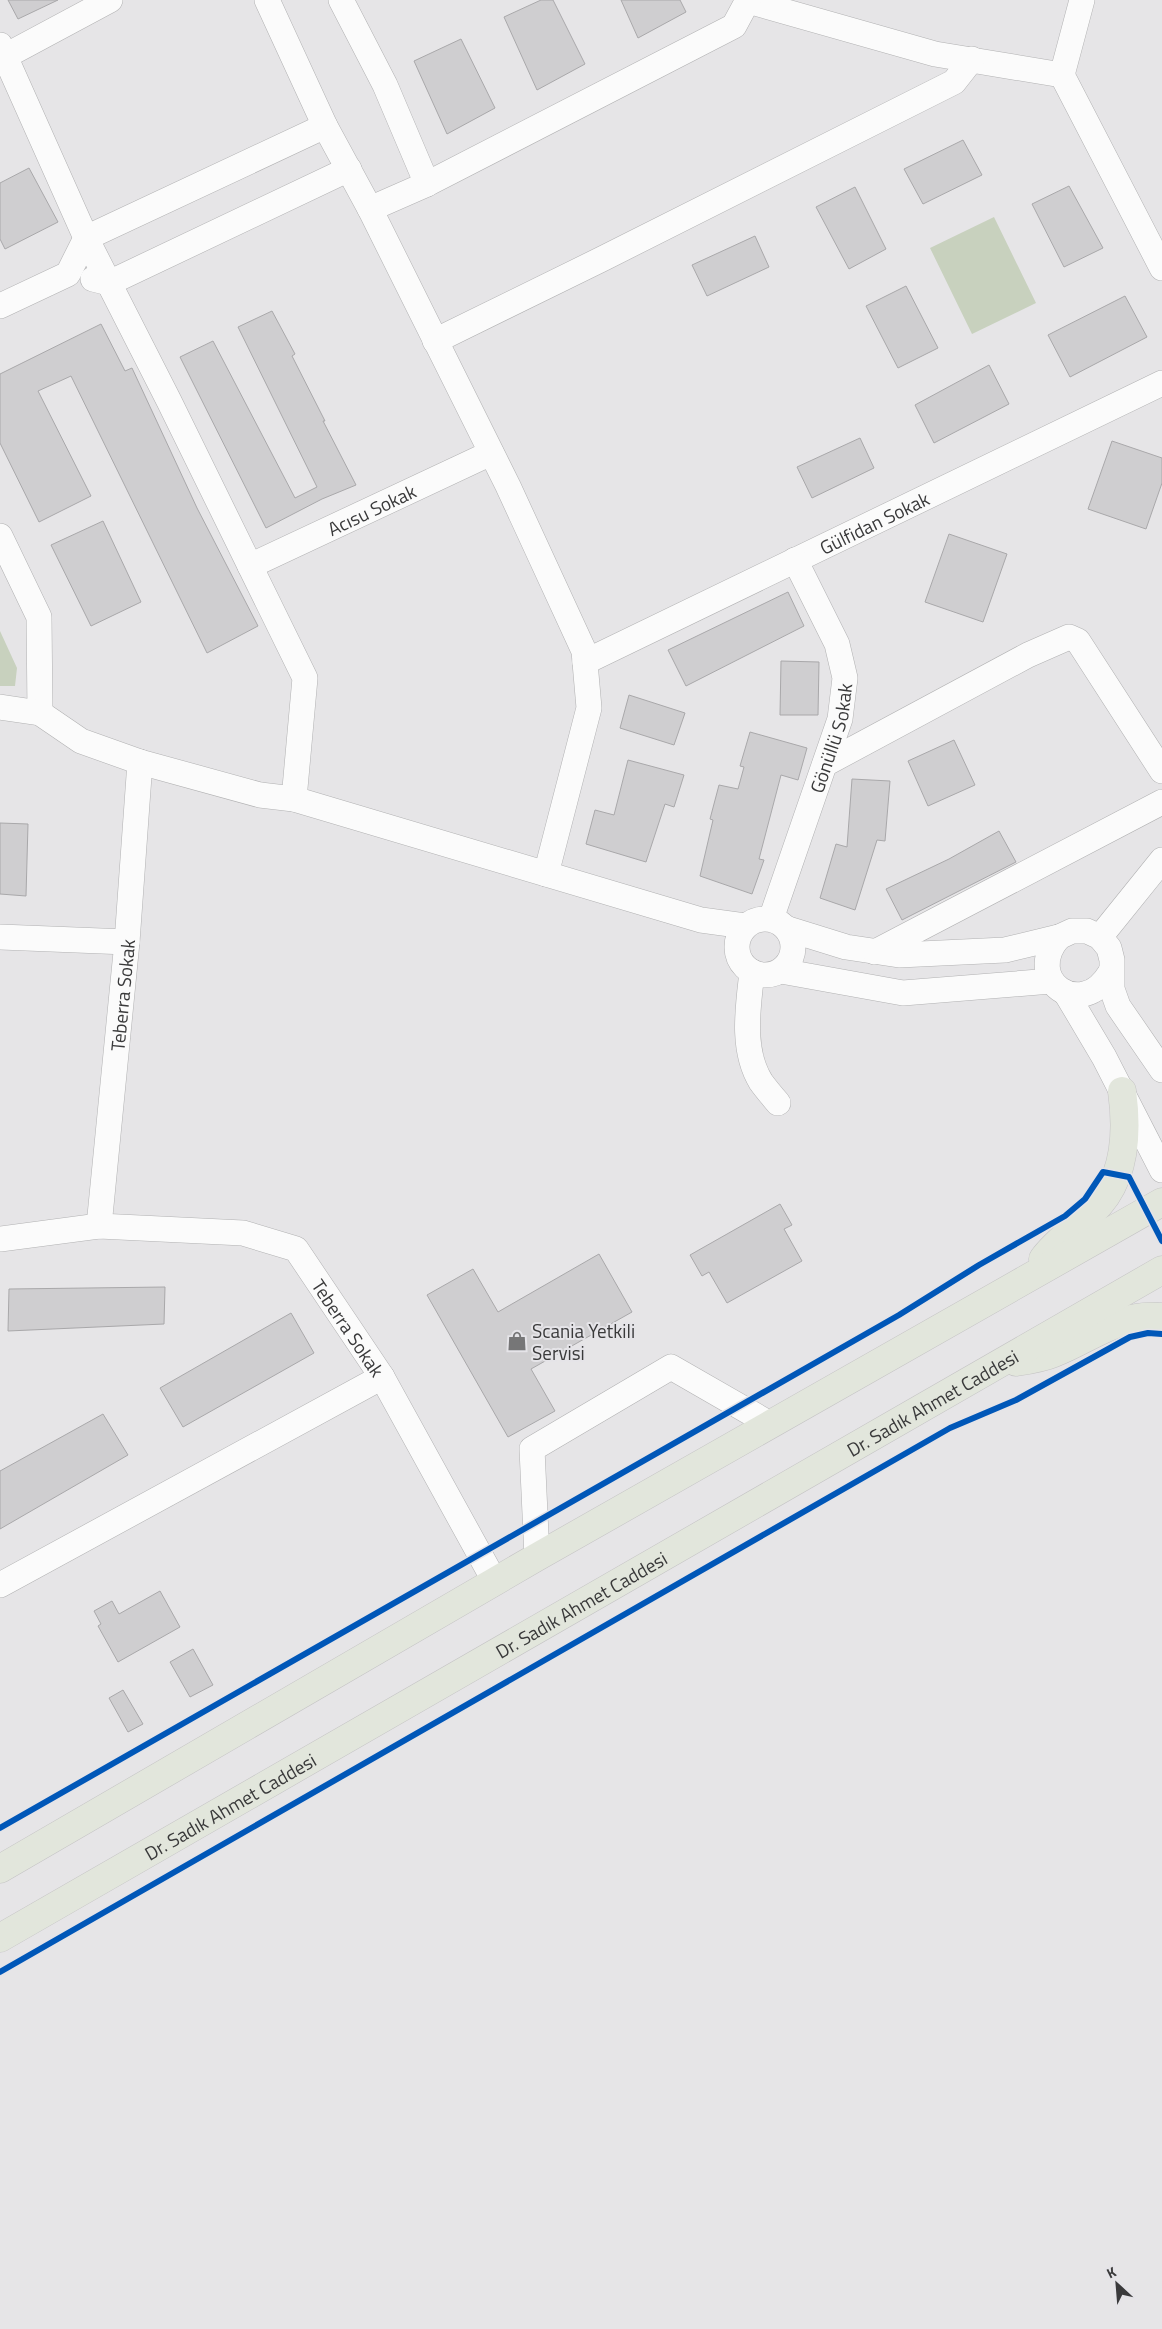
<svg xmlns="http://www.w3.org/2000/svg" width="1162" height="2329" viewBox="0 0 1162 2329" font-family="'Titillium Web',sans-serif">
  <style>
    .green { fill: #c8d1be }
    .building { fill: #cfced0; stroke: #a9a8aa }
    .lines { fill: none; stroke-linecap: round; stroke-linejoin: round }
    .minor-casing { stroke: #b1b1b2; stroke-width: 26 }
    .major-casing { stroke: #c4c3c4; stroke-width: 29 }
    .minor { stroke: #fbfbfb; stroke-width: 25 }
    .major { stroke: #e2e6dc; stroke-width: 28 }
    .cycleway-casing { stroke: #e5e4e8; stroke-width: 9 }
    .cycleway { stroke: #0057b8; stroke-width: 6 }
    .labels { text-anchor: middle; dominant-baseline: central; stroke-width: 4; stroke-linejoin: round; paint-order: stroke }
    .street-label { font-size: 19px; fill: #3a3a3b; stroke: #e5e4e8 }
    .poi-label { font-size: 19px; fill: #3a3a3b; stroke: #e5e4e8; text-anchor: start }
  </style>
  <rect width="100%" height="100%" fill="#e6e5e7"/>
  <path class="green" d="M994 217 1036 303 972 334 930 248Z
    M0 631 17 668 15 686H0Z"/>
  <path class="building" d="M8 0H58L18 19Z
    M541 0H553L585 64 537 90 504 17Z
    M621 0H680L686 12 638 38Z
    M461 39 495 108 447 134 414 61Z
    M963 140 982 175 923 204 904 169Z
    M29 168 58 222 5 249 0 239V183Z
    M1069 186 1103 248 1064 267 1032 204Z
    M855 187 886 249 849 269 816 207Z
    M755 236 769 267 707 296 692 265Z
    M906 286 938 348 898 368 866 306Z
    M1125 296 1147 337 1070 377 1048 335Z
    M272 311 295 354 292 356 325 421H323L356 485 322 499 266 528 180 357 213 341 295 498 317 487 238 327Z
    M101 324 125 371 132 368 197 508 258 626 207 653 71 376 38 391 91 496 39 522 0 443V374Z
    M989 365 1009 404 934 443 915 405Z
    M860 438 874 468 812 498 797 467Z
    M1112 441 1162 458V483L1146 529 1088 509Z
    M103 521 141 602 91 626 51 545Z
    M949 534 1007 554 983 622 925 602Z
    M788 592 804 626 686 686 668 650Z
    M781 661 819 662 818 715H780Z
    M629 695 685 713 674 745 620 728Z
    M750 732 807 748 798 780 781 775 759 859 764 860 752 894 700 876 713 820 710 819 719 785 738 789 744 767 740 766Z
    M954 740 975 785 928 806 908 761Z
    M628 760 684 775 674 807 665 804 646 862 586 844 595 810 614 815Z
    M852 779 890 781 885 841 877 840 855 910 820 898 836 844 847 847Z
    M0 823 28 824 26 896 0 894Z
    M999 831 1016 862 902 920 886 889 949 859Z
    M780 1204 792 1225 784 1229 802 1261 727 1303 709 1272 702 1276 690 1255Z
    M599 1254 632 1312 531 1369 555 1411 508 1437 427 1295 473 1269 498 1312Z
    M165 1287 164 1324 8 1331 9 1289Z
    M291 1313 314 1353 183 1427 160 1388Z
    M103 1414 128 1455 0 1529V1471Z
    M160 1591 180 1627 118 1662 98 1626 101 1624 94 1611 112 1601 119 1614Z
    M193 1649 213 1685 190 1697 170 1662Z
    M123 1690 143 1724 128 1732 109 1698Z"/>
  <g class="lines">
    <defs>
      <g id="minor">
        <path d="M267 0 325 126 370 209 508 486 584 651 589 708 546 874"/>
        <path d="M341 0 385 85 427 184"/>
        <path d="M748 1 935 54 1062 75 1162 268"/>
        <path d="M0 45 86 238 169 401 305 678 294 799"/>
        <path d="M0 59 110 0"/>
        <path d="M1062 75 1082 0"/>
        <path d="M370 209 427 184 734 26 748 0"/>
        <path d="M93 279 109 283 349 169"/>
        <path d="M0 306 68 274 86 238 325 126"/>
        <path d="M435 341 602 259 954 82 972 59"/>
        <path d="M0 536 39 617 40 713"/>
        <path id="s1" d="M250 566 491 453"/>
        <path id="s2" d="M585 662 1162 383"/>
        <path d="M0 707 40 713 81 741 140 762 260 795 294 799 701 920 745 926"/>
        <path d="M825 764 1028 655 1069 637 1078 641 1162 771"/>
        <circle cx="765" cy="947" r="28"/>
        <path id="s3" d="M771 919 840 719 845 678 837 644 795 560"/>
        <path d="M788 929 846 947 899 955 1005 950 1059 937 1072 931H1087L1100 937 1109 948 1112 960V989L1118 1006 1162 1070"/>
        <path d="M0 937 127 942"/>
        <path d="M1059 937C1022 979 1081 1022 1110 973"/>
        <path d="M1100 937 1162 860"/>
        <path d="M875 952 1162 802"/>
        <path d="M781 971 903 993 1051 981"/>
        <path d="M752 972C748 1007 741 1050 761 1082 766 1089 772 1096 778 1103"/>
        <path d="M1066 993 1104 1057 1162 1170"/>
        <path id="s4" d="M99 1226 127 942 140 762"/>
        <path id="s5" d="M0 1239 99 1226 243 1233 296 1249 382 1377 495 1582"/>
        <path d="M537 1557 532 1449 671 1367 770 1424"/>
        <path d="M0 1585 382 1377"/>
      </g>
      <g id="major">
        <path d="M1043 1259C1056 1241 1076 1228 1092 1212 1126 1181 1128 1134 1122 1091"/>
        <path d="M1016 1362C1029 1360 1042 1358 1054 1353 1090 1339 1121 1312 1162 1317"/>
        <path d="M0 1869 537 1557 1162 1202"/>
        <path id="s6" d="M0 1938 1162 1270"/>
      </g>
    </defs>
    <use href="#minor" class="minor-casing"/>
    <use href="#major" class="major-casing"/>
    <use href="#minor" class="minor"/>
    <use href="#major" class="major"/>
    <defs>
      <path id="cycleway" d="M0 1828 899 1315 979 1265 1065 1216 1085 1199 1103 1172 1129 1177 1162 1241
        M0 1972 950 1428 1016 1400 1130 1337 1148 1333 1162 1334"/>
    </defs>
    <use href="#cycleway" class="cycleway-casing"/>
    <use href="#cycleway" class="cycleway"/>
  </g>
  <defs>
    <symbol id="shop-bare" viewBox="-9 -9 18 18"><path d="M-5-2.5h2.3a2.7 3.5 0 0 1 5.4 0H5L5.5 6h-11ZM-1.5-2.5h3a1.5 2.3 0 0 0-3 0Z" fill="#767677" stroke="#e5e4e8" stroke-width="2.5" paint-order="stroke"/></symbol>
  </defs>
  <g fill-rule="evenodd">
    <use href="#shop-bare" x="503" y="1327" width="28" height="28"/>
  </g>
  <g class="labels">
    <g class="street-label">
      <text stroke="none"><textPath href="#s1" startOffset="134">Acısu Sokak</textPath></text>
      <text stroke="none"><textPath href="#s2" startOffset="321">Gülfidan Sokak</textPath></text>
      <text stroke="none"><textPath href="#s3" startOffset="191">Gönüllü Sokak</textPath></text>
      <text stroke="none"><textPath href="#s4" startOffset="232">Teberra Sokak</textPath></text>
      <text stroke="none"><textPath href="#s5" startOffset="394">Teberra Sokak</textPath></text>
      <text stroke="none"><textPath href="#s6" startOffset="1075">Dr. Sadık Ahmet Caddesi</textPath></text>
      <text stroke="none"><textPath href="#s6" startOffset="670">Dr. Sadık Ahmet Caddesi</textPath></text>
      <text stroke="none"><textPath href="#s6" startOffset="265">Dr. Sadık Ahmet Caddesi</textPath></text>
    </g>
    <g class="poi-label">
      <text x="532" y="1330">Scania Yetkili<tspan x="532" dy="22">Servisi</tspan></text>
    </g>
  </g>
  <g transform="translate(1117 2284) rotate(334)" stroke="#e5e4e8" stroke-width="4" paint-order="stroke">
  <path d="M0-4L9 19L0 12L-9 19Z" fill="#3a3a3b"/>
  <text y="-8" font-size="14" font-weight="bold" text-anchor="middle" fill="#3a3a3b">K</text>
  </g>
</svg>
